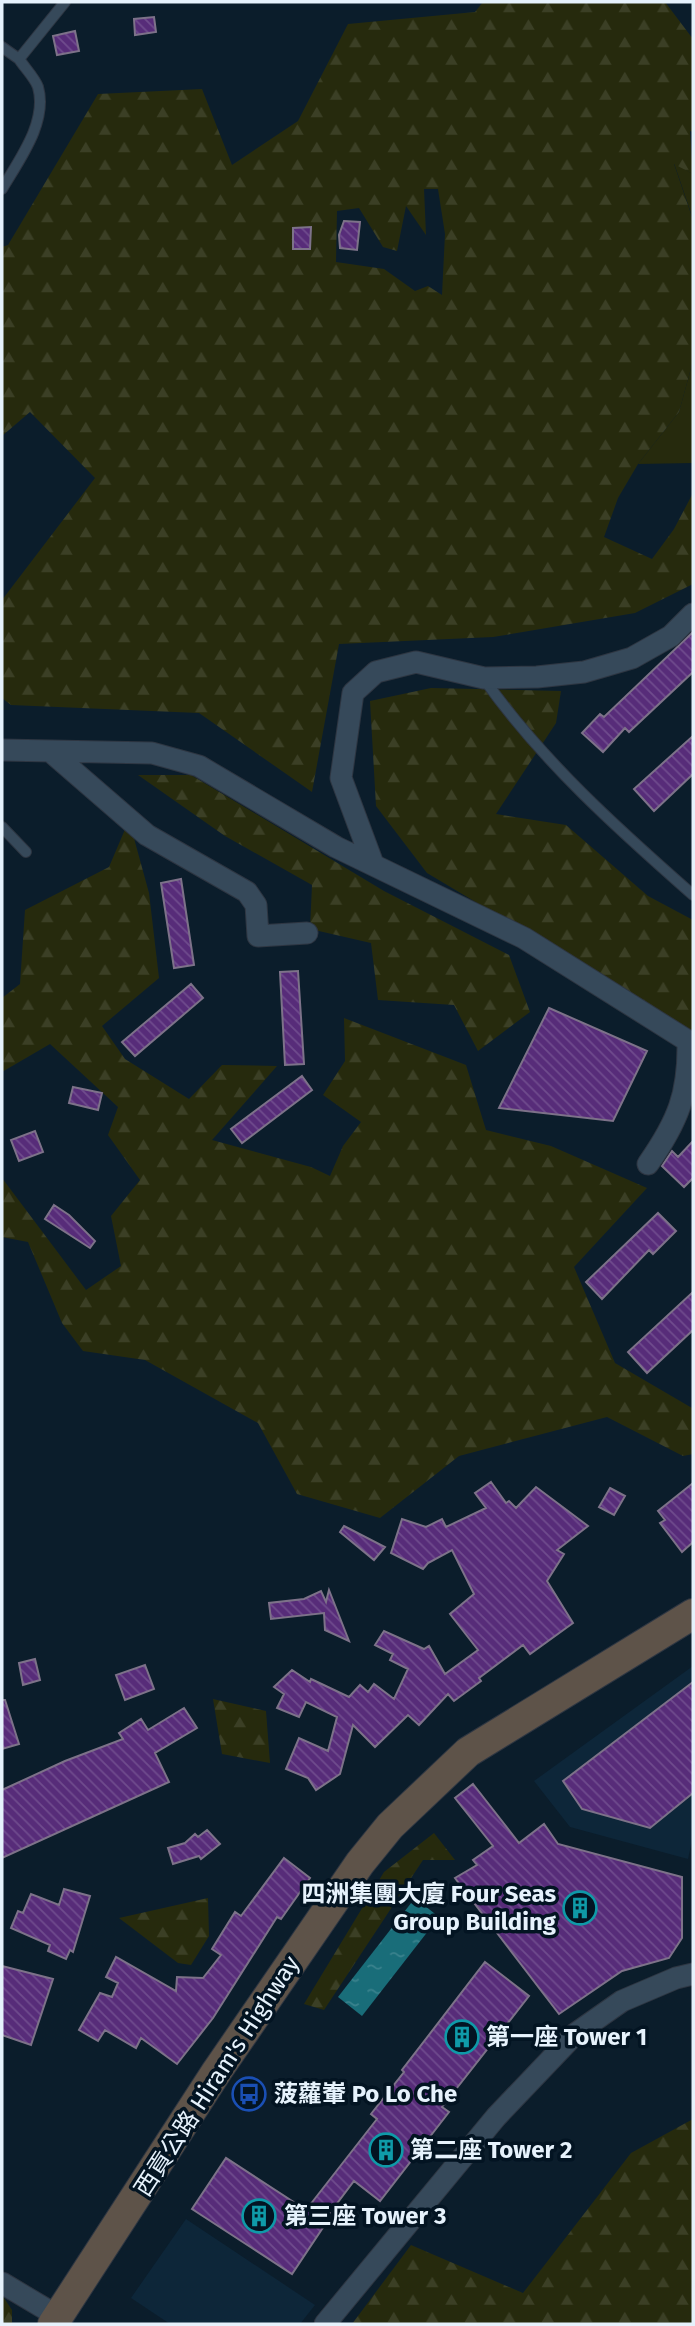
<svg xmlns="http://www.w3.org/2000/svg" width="695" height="2326" viewBox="0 0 695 2326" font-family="'Fira Sans','Noto Sans TC',sans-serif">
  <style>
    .built { fill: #0d2639 }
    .grass { fill: #262a0d }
    .forest { fill: url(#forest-firs); fill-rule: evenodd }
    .water { fill: url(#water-ripples) }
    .building { fill: url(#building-back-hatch); stroke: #7d7289; stroke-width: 2 }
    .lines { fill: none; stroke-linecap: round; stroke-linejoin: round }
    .service-casing { stroke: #2e3642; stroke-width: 12 }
    .minor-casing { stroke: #2e3642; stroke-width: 23 }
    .secondary-casing { stroke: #2e3642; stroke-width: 32 }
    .service { stroke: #36495a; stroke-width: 10 }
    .minor { stroke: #36495a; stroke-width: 21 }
    .secondary { stroke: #5e5349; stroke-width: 30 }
    .labels { text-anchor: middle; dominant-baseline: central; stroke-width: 7; stroke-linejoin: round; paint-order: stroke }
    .poi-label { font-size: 24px; font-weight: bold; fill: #e6f2fc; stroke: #031422; text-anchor: start }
    .street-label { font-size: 24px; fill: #e6f2fc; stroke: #031422 }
  </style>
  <defs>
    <pattern id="forest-firs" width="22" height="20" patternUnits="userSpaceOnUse" patternTransform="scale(1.75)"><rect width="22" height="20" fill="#262a0d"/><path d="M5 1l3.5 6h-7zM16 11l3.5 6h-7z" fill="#3b3f25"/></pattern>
    <pattern id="water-ripples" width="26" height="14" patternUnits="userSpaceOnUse" patternTransform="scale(1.75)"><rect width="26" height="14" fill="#196d79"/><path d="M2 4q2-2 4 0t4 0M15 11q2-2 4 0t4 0" fill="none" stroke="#3a828d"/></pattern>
    <pattern id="building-back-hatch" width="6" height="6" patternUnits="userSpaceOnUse" patternTransform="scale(1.75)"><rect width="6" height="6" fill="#572c79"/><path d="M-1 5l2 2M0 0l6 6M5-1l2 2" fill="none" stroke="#6f4b8d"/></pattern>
  </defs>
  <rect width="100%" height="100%" fill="#0b1d2b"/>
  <path class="built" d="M693 1666V1836L688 1859 570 1827 534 1781Z
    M186 2219 315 2305 300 2324H170L131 2298Z"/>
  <path class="grass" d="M674 163 693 174V224V219Z
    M693 361V463L638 464 679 412Z"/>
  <path class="forest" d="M483 2H665L693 39V132L690 131 693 174 674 164 693 220V361L679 412 638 464 618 498 604 537 652 559 674 529 693 493V584L635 613 493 637 339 644 312 792 199 713 11 705 2 698V600L95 478 30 412 2 436V247L8 245 98 94 202 89 232 165 298 121 348 24 475 12ZM424 189H438L445 234 442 295 428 286 415 291 384 269 336 262 337 211 359 208 383 247 397 251 406 206 426 235Z
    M431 688 561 691 556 723 496 814 566 825 648 896 693 920V1032L427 873 376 806 370 701Z
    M138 775H191L384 891 509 955 530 1012 478 1051 454 1005 378 1000 371 943 310 929 312 885 225 836Z
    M129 820 149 893 159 978 102 1026 125 1059 189 1099 222 1065 277 1066 212 1140 311 1167 330 1176 343 1146 361 1122 323 1095 345 1061 344 1018 466 1065 486 1130 551 1146 647 1188 574 1267 615 1363 692 1408 693 1406V1454L683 1456 607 1417 459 1456 380 1518 297 1494 258 1423 145 1360 83 1351 62 1323 28 1242 2 1237V1178L86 1290 121 1266 111 1216 140 1180 108 1135 118 1107 50 1044 2 1072V998L20 984 25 910 109 867Z
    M213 1699 266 1711 270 1763 222 1754Z
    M434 1833 455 1860H423L324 2010 304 2004 384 1872Z
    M208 1898 209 1936 191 1965 178 1963 119 1918Z
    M693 2119V2324H352L411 2245 523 2293 631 2153Z
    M2 2295 12 2310V2324H2Z"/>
  <path class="water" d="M415 1898 439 1917 362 2016 338 1997Z"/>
  <path class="building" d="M154 17 156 32 135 35 134 19Z
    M75 31 79 51 57 55 53 36Z
    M344 221 360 222 357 250 340 248 339 235Z
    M311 227 310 249H293V228Z
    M693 632V672L629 732 625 728 603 752 582 733 600 714 604 717Z
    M693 736V774L654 811 634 789Z
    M181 879 194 965 174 968 161 883Z
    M298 971 304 1064 285 1065 280 972Z
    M191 984 203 998 135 1056 122 1042Z
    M549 1008 647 1051 613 1121 499 1108Z
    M302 1076 312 1090 242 1143 231 1129Z
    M73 1087 102 1093 98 1110 69 1103Z
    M35 1131 43 1152 19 1161 11 1140Z
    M693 1141V1178L684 1187 662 1166 672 1151 678 1157Z
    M54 1205 69 1215 95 1241 90 1248 45 1219Z
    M658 1213 676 1231 653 1254 649 1250 602 1299 586 1282Z
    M693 1292V1330L647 1373 628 1352Z
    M491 1482 506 1503 509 1501 516 1508 536 1487 588 1526 557 1550 564 1554 547 1581 573 1623 530 1654 523 1645 479 1678 481 1681 454 1701 448 1694 419 1725 408 1715 375 1747 353 1725 340 1774 316 1790 308 1778 286 1769 299 1738 328 1751 337 1717 306 1702 299 1717 277 1708 284 1694 274 1687 292 1670 310 1682 311 1679 349 1697 360 1685 368 1692 374 1684 394 1699 408 1669 390 1660 393 1654 375 1645 384 1631 424 1649 429 1646 445 1674 478 1650 450 1614 474 1594 452 1550 428 1563 423 1569 391 1553 402 1519 426 1527 442 1519 446 1527 486 1508 475 1493Z
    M693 1483V1542L682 1552 660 1523 665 1520 658 1511Z
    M610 1488 625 1496 614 1515 599 1507Z
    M344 1526 385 1547 374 1560 340 1532Z
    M329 1590 349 1641 325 1630 324 1613 271 1619 269 1603 304 1599 321 1591 326 1602Z
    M35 1659 40 1680 23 1685 19 1663Z
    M145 1665 154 1689 125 1700 116 1675Z
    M693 1682V1793L650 1828 582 1809 563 1781Z
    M2 1700H5L19 1744 2 1749Z
    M184 1708 197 1728 155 1753 169 1782 2 1858V1790L65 1761 123 1739 119 1733 141 1719 148 1730Z
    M473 1784 519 1843 544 1824 558 1844 682 1877V1938L669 1958 622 1971 559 2014 455 1878 477 1865 473 1860 493 1846 455 1798Z
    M207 1830 220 1844 201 1859 199 1856 173 1864 168 1848 185 1843 195 1834 198 1837Z
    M284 1858 310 1878 281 1919 277 1917 213 2018 177 2064 141 2038 136 2048 105 2030 98 2041 79 2030 100 1993 112 1997 118 1983 106 1977 116 1957 176 1991 177 1977 203 1978 221 1955 212 1949 235 1912 241 1916Z
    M64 1889 90 1896 73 1952 70 1950 66 1959 48 1951 50 1945 11 1928 18 1911 23 1913 31 1894 59 1905Z
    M485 1962 529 1996 442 2107 449 2112 380 2201 354 2181 323 2222 326 2223 292 2274 192 2209 226 2158 306 2210 377 2119 371 2114 404 2072 402 2070Z
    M2 1966 53 1979 31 2045 2 2035Z"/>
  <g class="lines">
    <defs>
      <path id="service" d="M2 47 19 59
        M2 189C19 160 48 122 38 87 35 78 24 67 19 59L65 2
        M484 679C542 761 618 829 693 895
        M2 827 26 852"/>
      <path id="minor" d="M2 750 152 753 199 766 336 847 524 938 688 1041C689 1094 678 1121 648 1164
        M50 751 147 835 247 892 256 905 258 936 307 933
        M373 864 341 778 353 693 376 672 416 662 484 678 537 677 584 672 632 658 671 636 693 614
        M2 2283 59 2317
        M325 2324 496 2117 575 2034 622 2001 676 1978 693 1974"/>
      <path id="secondary" d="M53 2324 217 2071 360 1863 390 1826 468 1752 693 1614"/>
    </defs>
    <use href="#service" class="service-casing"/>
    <use href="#minor" class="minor-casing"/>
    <use href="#secondary" class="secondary-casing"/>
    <use href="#service" class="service"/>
    <use href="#minor" class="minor"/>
    <use href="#secondary" class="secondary"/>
  </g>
  <defs>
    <symbol id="building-ring" viewBox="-11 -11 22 22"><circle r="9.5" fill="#031422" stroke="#0f9aa8" stroke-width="1.5"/><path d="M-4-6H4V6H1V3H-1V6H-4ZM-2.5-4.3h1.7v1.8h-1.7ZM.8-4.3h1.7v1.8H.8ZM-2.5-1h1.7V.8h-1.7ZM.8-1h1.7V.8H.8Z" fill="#0f9aa8"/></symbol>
    <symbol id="bus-ring" viewBox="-11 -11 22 22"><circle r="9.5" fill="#031422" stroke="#1a4fb4" stroke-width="1.5"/><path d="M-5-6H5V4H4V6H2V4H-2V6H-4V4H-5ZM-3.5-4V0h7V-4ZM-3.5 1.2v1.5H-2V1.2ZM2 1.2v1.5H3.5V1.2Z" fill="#1a4fb4"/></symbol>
  </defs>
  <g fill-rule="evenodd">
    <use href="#building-ring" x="561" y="1889" width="38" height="38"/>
    <use href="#building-ring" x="443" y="2018" width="38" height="38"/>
    <use href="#bus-ring" x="230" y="2075" width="38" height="38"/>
    <use href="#building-ring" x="367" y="2131" width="38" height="38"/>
    <use href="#building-ring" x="240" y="2197" width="38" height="38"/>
  </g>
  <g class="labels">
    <g class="poi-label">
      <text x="556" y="1894" text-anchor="end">四洲集團大廈 Four Seas<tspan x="556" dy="28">Group Building</tspan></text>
      <text x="486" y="2037">第一座 Tower 1</text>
      <text x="274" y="2094">菠蘿輋 Po Lo Che</text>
      <text x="410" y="2150">第二座 Tower 2</text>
      <text x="284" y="2216">第三座 Tower 3</text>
    </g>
    <g class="street-label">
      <text transform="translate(217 2076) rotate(-57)">西貢公路 Hiram's Highway</text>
    </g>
  </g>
  <rect width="695" height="2326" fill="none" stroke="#e6f2fc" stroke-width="7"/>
</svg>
